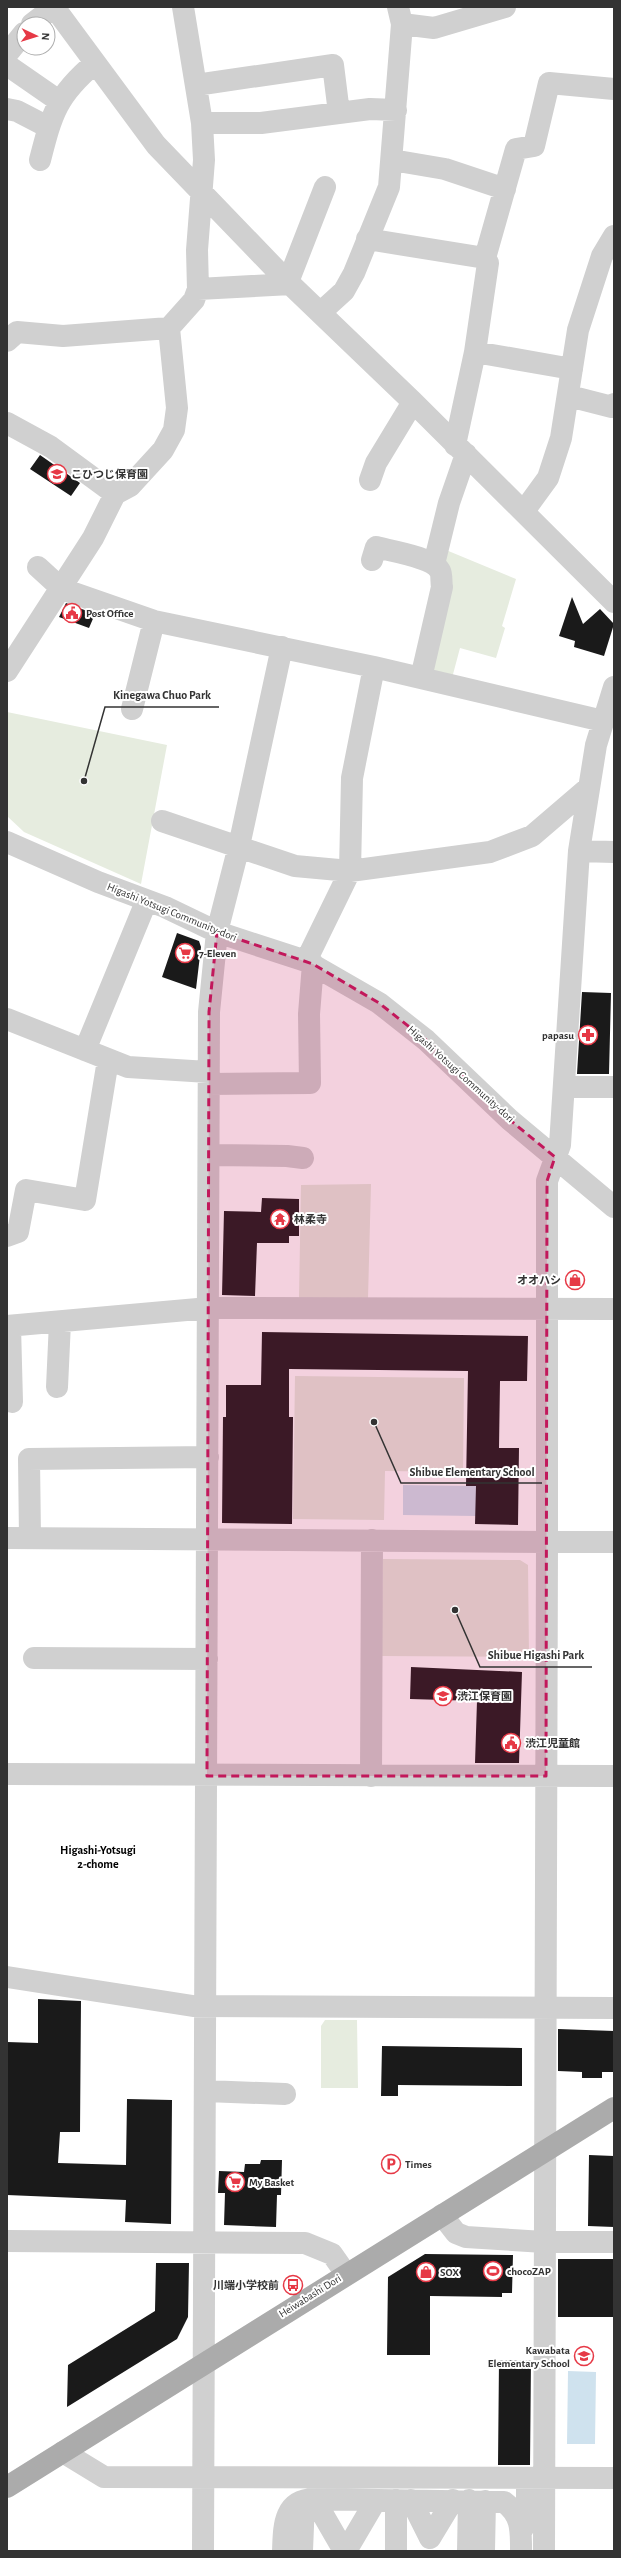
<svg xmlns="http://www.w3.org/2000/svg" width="621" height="2558" viewBox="0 0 621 2558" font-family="'Alegreya Sans','Noto Sans JP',sans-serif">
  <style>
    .green { fill: #e6ecdf }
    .water { fill: #cfe2ee }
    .building { fill: #1a1a1a }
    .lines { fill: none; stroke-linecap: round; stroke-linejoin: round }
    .minor { stroke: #d0d0d0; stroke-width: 22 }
    .major { stroke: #ababab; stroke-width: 22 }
    .marked { fill: #c2185b; fill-opacity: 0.2; stroke: #c2185b; stroke-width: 3; stroke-dasharray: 8 5; stroke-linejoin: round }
    .labels { text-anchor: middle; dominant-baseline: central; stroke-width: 4; stroke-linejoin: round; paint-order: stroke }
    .poi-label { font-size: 11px; font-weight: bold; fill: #333; stroke: #fff; text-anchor: start }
    .street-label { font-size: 11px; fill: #333; stroke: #fff }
    .neighbourhood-label { font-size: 12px; font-weight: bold; fill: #000; stroke: #fff }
    .leader { fill: none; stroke: #333; stroke-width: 1.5 }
    .callout-dot { fill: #333; stroke: #fff; stroke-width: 1.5 }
    .callout-label { font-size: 12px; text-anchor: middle; font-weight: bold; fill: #333; stroke: #fff; stroke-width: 4; stroke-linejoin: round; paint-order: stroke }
  </style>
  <rect width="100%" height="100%" fill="#fff"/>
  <path class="green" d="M446 550 516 579 502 626 505 628 496 658 460 648 452 678 428 672Z
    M7 712 167 745 141 884 24 832 7 816Z
    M371 1184 368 1298H299L301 1185Z
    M295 1376 464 1378 463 1472 385 1471 384 1520 293 1519Z
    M383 1559 520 1560 528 1565 529 1657 381 1656Z
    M325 2020H357L358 2088H321V2026Z"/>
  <path class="water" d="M403 1485 476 1486V1516L403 1515Z
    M568 2371 596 2372 595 2444H567Z"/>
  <path class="building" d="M40 455 80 483 71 496 30 469Z
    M572 597 583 624 600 609 614 624 604 656 574 647 575 641 559 636Z
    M66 603 95 614 89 628 59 617Z
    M177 933 199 941 201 947 196 989 162 977Z
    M582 992 611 993 609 1074H577Z
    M262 1198 299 1199V1236H289V1243H257L255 1296 222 1295 224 1211 261 1212Z
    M262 1332 528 1336 527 1381H500L499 1448H519L518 1525 475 1524 476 1486H466L468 1371 289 1369V1417H293L292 1524 222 1523 223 1417H226V1385H261Z
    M411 1667 522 1672 519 1763H475L477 1701 410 1699Z
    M38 1999 81 2001 80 2132H60L58 2163 126 2165 127 2099 172 2100 171 2224 125 2222 126 2200 7 2195V2042L38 2043Z
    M558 2029 614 2031V2072H602V2078H582V2072L558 2071Z
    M382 2046 522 2048V2086L398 2085V2096H381Z
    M589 2155 614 2156V2227L588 2226Z
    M261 2160H282L281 2195H277L276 2227 224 2225 225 2193H218L219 2171 244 2172 245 2164H260Z
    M425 2254 513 2255 512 2293H502V2297L430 2296V2355H387L388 2277Z
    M558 2259H614V2317H558Z
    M156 2263H189L188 2317 177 2339 67 2407 68 2365 155 2311Z
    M499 2360H531L530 2465H498Z"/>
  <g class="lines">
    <path class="minor" d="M54 7 156 145 288 282 413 402 614 602
      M183 7 202 123 204 160 197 250 198 289 291 284
      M32 24 54 7
      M402 24 434 28 505 7
      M7 54 24 33
      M7 65 59 101
      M196 85 333 65 339 113
      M7 109 17 111 48 127
      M202 123H261L370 109 396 110
      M40 160C52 113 57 95 95 63
      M392 160 445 169 505 189
      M367 239 485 258
      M288 282 325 187
      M321 312 344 291 354 273 389 187 402 24 398 7
      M7 341 17 332 63 336 169 328
      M475 352 572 369
      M569 396 612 407 614 404
      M7 423 51 447 115 494
      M455 445 475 352 488 263 485 258 516 149 534 146 549 83 614 89
      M370 480 376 463 413 402
      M524 511 548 478 561 438 578 330 602 256 614 236
      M372 560 376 547C391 551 433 557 440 571 442 575 441 582 442 587L421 678
      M434 564 449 503 466 454
      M38 567 62 589 154 621 374 667 603 721
      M7 671 93 538 115 494 130 486 163 450 174 430 177 408 169 328 194 300 198 289
      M132 709 154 621
      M162 821 295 866 350 871 490 852 532 836 588 788
      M7 842 98 882 165 907 217 932 306 961 379 1003 426 1040 510 1120 614 1207
      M579 851 614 852
      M306 961 350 871 352 778 374 667
      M7 1019 128 1067 208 1072
      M85 1050 146 902
      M209 1084 310 1083 309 1014 313 964
      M564 1087H614
      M209 1155 287 1156 303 1158
      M7 1236 18 1232 26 1190 85 1200 108 1060
      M7 1326 209 1308 614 1309
      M10 1326 12 1402
      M57 1387 60 1322
      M7 1538 547 1542V1181L560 1145 579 851 596 745 614 687
      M30 1538 29 1459 208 1457
      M34 1658 207 1659
      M7 1774 614 1776
      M371 1776 372 1540
      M7 1977 193 2006 614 2008
      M206 2091 285 2094
      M442 2215 456 2233 466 2237 544 2242H614
      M7 2241 305 2243 332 2254 346 2274
      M63 2452 104 2477 614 2478
      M314 2499 344 2551
      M411 2500 430 2538 453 2500
      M522 2530 527 2520V2478
      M203 2551 209 1012 217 932 239 846 282 647
      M283 2551C284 2527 283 2500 314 2499L504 2502C522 2515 521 2531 521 2551
      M302 2551 304 2501
      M346 2551 376 2500
      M396 2551V2500
      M468 2551 469 2500
      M484 2551 485 2501
      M544 2551 547 1542H614"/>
    <path class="major" d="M7 2487 614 2108"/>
  </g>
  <path class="marked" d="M217 932 313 964 379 1003 426 1040 510 1120 555 1157 547 1181 546 1776H207L209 1012Z"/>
  <defs>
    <symbol id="school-ring" viewBox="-11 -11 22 22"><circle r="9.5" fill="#fff" stroke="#e63946" stroke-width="1.5"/><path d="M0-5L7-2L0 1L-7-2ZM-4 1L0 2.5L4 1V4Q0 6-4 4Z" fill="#e63946"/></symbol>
    <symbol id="civic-ring" viewBox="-11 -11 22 22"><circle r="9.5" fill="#fff" stroke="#e63946" stroke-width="1.5"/><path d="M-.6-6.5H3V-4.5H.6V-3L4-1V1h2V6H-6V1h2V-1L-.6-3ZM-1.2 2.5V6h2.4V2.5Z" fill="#e63946"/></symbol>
    <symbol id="supermarket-ring" viewBox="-11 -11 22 22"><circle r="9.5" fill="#fff" stroke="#e63946" stroke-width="1.5"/><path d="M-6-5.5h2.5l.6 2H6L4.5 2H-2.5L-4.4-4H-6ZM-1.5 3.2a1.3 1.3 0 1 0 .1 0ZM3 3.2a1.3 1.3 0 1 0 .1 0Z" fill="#e63946"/></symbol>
    <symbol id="pharmacy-ring" viewBox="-11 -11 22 22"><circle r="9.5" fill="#fff" stroke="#e63946" stroke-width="1.5"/><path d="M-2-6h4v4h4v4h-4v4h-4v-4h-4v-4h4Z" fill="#e63946"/></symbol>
    <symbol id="temple-ring" viewBox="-11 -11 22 22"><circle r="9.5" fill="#fff" stroke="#e63946" stroke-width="1.5"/><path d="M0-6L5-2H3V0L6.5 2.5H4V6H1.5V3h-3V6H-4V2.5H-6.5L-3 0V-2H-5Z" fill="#e63946"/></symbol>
    <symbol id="shop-ring" viewBox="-11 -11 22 22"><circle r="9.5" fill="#fff" stroke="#e63946" stroke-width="1.5"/><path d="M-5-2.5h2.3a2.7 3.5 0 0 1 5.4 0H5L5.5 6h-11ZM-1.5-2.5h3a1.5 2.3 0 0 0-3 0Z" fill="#e63946"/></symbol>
    <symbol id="parking-ring" viewBox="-11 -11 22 22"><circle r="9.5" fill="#fff" stroke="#e63946" stroke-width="1.5"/><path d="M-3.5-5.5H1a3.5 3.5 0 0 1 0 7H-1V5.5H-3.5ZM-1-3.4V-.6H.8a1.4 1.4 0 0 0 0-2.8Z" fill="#e63946"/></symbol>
    <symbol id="stadium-ring" viewBox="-11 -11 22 22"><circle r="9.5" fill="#fff" stroke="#e63946" stroke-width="1.5"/><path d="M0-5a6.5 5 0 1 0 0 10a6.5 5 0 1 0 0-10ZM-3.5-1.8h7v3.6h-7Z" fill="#e63946"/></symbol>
    <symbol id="bus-ring" viewBox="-11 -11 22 22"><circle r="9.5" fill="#fff" stroke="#e63946" stroke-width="1.5"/><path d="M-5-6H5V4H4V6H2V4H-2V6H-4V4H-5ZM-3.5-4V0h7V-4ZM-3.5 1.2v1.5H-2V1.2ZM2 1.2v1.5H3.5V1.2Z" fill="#e63946"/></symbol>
  </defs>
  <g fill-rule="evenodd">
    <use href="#school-ring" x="46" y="463" width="22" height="22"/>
    <use href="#civic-ring" x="61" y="602" width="22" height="22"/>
    <use href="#supermarket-ring" x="174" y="942" width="22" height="22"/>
    <use href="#pharmacy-ring" x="577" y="1024" width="22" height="22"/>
    <use href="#temple-ring" x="269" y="1208" width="22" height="22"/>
    <use href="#shop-ring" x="564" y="1269" width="22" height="22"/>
    <use href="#school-ring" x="432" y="1685" width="22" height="22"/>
    <use href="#civic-ring" x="500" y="1732" width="22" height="22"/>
    <use href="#parking-ring" x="380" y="2153" width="22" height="22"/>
    <use href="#supermarket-ring" x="224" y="2171" width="22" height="22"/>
    <use href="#stadium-ring" x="482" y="2260" width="22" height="22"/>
    <use href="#shop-ring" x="415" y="2261" width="22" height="22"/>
    <use href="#bus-ring" x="282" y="2274" width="22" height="22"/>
    <use href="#school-ring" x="573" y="2345" width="22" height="22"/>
  </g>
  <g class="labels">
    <g class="poi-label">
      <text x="71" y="474">こひつじ保育園</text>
      <text x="86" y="613">Post Office</text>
      <text x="199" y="953">7-Eleven</text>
      <text x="574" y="1035" text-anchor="end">papasu</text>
      <text x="294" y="1219">林柔寺</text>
      <text x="561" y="1280" text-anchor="end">オオハシ</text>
      <text x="457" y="1696">渋江保育園</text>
      <text x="525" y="1743">渋江児童館</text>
      <text x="405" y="2164">Times</text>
      <text x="249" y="2182">My Basket</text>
      <text x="507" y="2271">chocoZAP</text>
      <text x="440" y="2272">SOX</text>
      <text x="279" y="2285" text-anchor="end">川端小学校前</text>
      <text x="570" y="2350" text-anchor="end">Kawabata<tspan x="570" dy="13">Elementary School</tspan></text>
    </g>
    <g class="street-label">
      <text transform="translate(172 912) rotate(22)">Higashi Yotsugi Community-dori</text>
      <text transform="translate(461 1074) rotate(42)">Higashi Yotsugi Community-dori</text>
      <text transform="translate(310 2296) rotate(-32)">Heiwabashi Dori</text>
    </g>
    <g class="neighbourhood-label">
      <text x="98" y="1850">Higashi-Yotsugi<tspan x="98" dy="14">2-chome</tspan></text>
    </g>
  </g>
  <path class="leader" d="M84 781L105 707H219M374 1422L401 1483H542M455 1610L480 1667H592"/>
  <g class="callout-dot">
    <circle cx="84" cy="781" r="4"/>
    <circle cx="374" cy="1422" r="4"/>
    <circle cx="455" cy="1610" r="4"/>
  </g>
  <g class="callout-label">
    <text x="162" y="699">Kinegawa Chuo Park</text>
    <text x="472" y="1476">Shibue Elementary School</text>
    <text x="536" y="1659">Shibue Higashi Park</text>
  </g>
  <rect width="621" height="2558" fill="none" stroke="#333333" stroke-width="16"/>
  <g transform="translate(36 36) rotate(94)"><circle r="19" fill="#ffffff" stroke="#adadad"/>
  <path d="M0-3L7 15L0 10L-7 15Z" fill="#e63946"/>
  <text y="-6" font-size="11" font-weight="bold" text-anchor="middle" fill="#333333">N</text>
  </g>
</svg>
